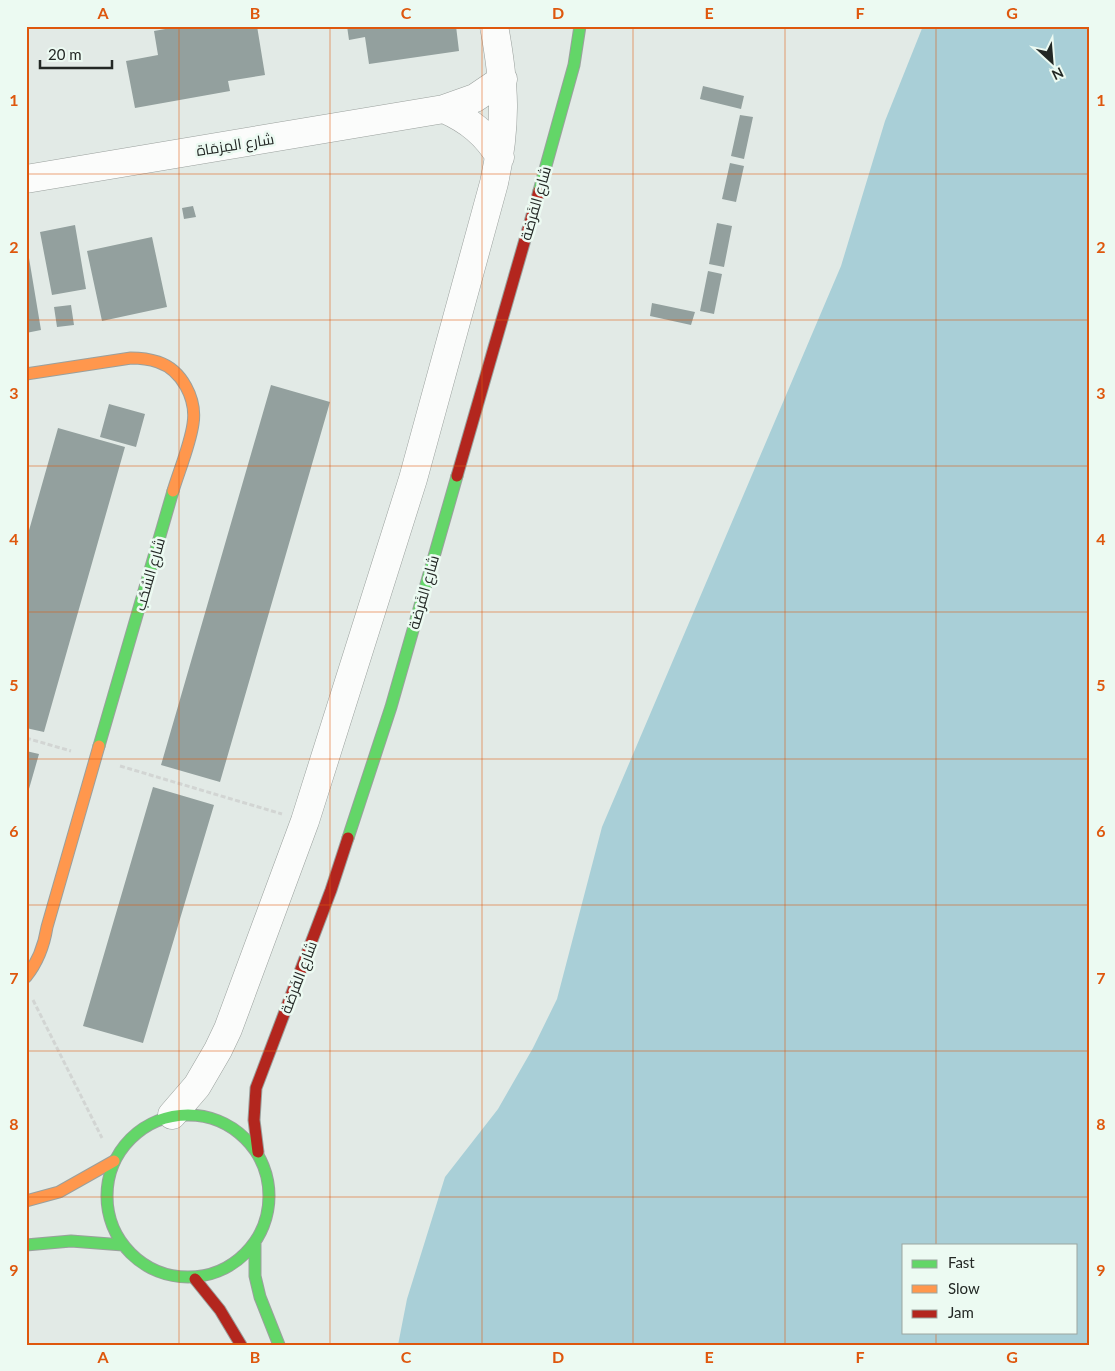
<svg xmlns="http://www.w3.org/2000/svg" width="1115" height="1371" viewBox="0 0 1115 1371" font-family="Lato,Cairo,sans-serif">
  <style>
    .water { fill: #a9cfd7; fill-rule: evenodd }
    .building { fill: #93a09e }
    .lines { fill: none; stroke-linecap: round; stroke-linejoin: round }
    .street-casing { stroke: #9aa09d; stroke-width: 29 }
    .fast-casing { stroke: #9aa09d; stroke-width: 13 }
    .slow-casing { stroke: #9aa09d; stroke-width: 13 }
    .jam-casing { stroke: #9aa09d; stroke-width: 13 }
    .path { stroke: #d2d5d3; stroke-width: 3; stroke-dasharray: 5 2.5; stroke-linecap: butt }
    .street { stroke: #fbfcfb; stroke-width: 28 }
    .fast { stroke: #63d668; stroke-width: 11 }
    .slow { stroke: #ff974d; stroke-width: 11 }
    .jam { stroke: #b3261e; stroke-width: 11 }
    .grid { fill: none; stroke: #de570d; stroke-width: 1; stroke-opacity: 0.55 }
    .labels { text-anchor: middle; dominant-baseline: central; stroke-width: 5; stroke-linejoin: round; paint-order: stroke }
    .street-label { font-size: 15px; fill: #232825; stroke: #ecfaf2 }
    .neatline { fill: none; stroke: #de570d; stroke-width: 2 }
    .grid-label { font-size: 16px; text-anchor: middle; font-weight: bold; fill: #de570d }
  </style>
  <rect width="100%" height="100%" fill="#e2eae6"/>
  <path class="water" d="M923 26H1089V1345H398L407 1299 445 1177 498 1109 533 1048 557 999 602 827 841 266 885 121ZM904 1245H1076V1332H904Z"/>
  <path class="building" d="M182 26H257L265 75 228 81 230 91 135 108 126 61 158 55 154 31Z
    M347 26H456L459 51 369 64 365 37 349 40Z
    M703 86 744 96 741 109 700 99Z
    M740 115 753 117 744 159 731 156Z
    M730 163 744 166 736 202 722 199Z
    M193 206 196 217 184 219 182 208Z
    M717 223 732 226 724 267 709 264Z
    M75 225 86 289 52 295 40 232Z
    M152 237 167 307 102 321 87 251Z
    M29 258 41 330 26 333V259Z
    M708 271 722 274 714 314 700 311Z
    M652 303 695 312 691 325 650 316Z
    M71 305 74 325 57 327 54 307Z
    M271 385 330 402 220 782 161 765Z
    M109 404 145 414 136 447 100 437Z
    M58 428 125 447 44 732 26 728V541Z
    M26 751 39 754 27 796 26 795Z
    M153 787 214 805 143 1043 83 1026Z"/>
  <g class="lines">
    <defs>
      <path id="street" d="M444 109C469 120 486 134 500 157
        M26 179 444 109 475 98 503 79
        M172 1115 197 1086 218 1050 228 1029 305 821 413 479 494 183C507 124 505 85 494 26"/>
      <path id="fast" d="M539 191 574 65 580 26
        M99 746 173 491
        M348 838 391 707 457 476
        M107 1196a81 81 0 1 1 162 0a81 81 0 1 1-162 0Z
        M255 1244V1276L260 1297 279 1345
        M26 1245 71 1241 123 1245"/>
      <path id="slow" d="M26 374 131 358C140 358 149 359 158 362 182 370 197 399 193 424 190 445 179 471 173 491
        M26 977C38 962 44 946 47 927L99 746
        M26 1201 59 1192 114 1161"/>
      <path id="jam" d="M457 476 539 191
        M258 1152 254 1120 256 1088 331 890 348 838
        M195 1279 220 1310 241 1345"/>
    </defs>
    <use href="#street" class="street-casing"/>
    <use href="#fast" class="fast-casing"/>
    <use href="#slow" class="slow-casing"/>
    <use href="#jam" class="jam-casing"/>
    <path class="path" d="M26 738 71 751
      M120 766 282 814
      M33 1000 102 1138"/>
    <use href="#street" class="street"/>
    <use href="#fast" class="fast"/>
    <use href="#slow" class="slow"/>
    <use href="#jam" class="jam"/>
  </g>
  <path class="grid" d="M179 26V1345M330 26V1345M482 26V1345M633 26V1345M785 26V1345M936 26V1245M26 174H1089M26 320H1089M26 466H1089M26 612H1089M26 759H1089M26 905H1089M26 1051H1089M26 1197H1089M936 1332V1345"/>
  <g class="labels">
    <g class="street-label">
      <text transform="translate(235 144) rotate(-9)">شارع المِزمَاة</text>
      <text transform="translate(535 203) rotate(-74)">شارع الفَرضة</text>
      <text transform="translate(149 574) rotate(-74)">شارع السُحُب</text>
      <text transform="translate(423 592) rotate(-74)">شارع الفَرضة</text>
      <text transform="translate(298 977) rotate(-69)">شارع الفَرضة</text>
    </g>
  </g>
  <rect width="1115" height="1371" fill="none" stroke="#ecfaf2" stroke-width="55"/>
  <rect x="902" y="1244" width="175" height="90" fill="#ecfaf2" stroke="#9ca6a0"/>
  <rect x="912" y="1260" width="25" height="8" fill="#63d668" stroke="#9ca6a0"/>
  <text x="948" y="1268" font-size="15" fill="#232825">Fast</text>
  <rect x="912" y="1285" width="25" height="8" fill="#ff974d" stroke="#9ca6a0"/>
  <text x="948" y="1294" font-size="15" fill="#232825">Slow</text>
  <rect x="912" y="1310" width="25" height="8" fill="#b3261e" stroke="#9ca6a0"/>
  <text x="948" y="1318" font-size="15" fill="#232825">Jam</text>
  <g transform="translate(1052 62) rotate(154)" stroke="#ecfaf2" stroke-width="4" paint-order="stroke">
  <path d="M0-4L9 19L0 12L-9 19Z" fill="#232825"/>
  <text y="-8" font-size="14" font-weight="bold" text-anchor="middle" fill="#232825">N</text>
  </g>
  <path d="M40 60v8h72v-8" fill="none" stroke="#232825" stroke-width="2.5"/>
  <text x="48" y="60" font-size="15" fill="#232825" stroke="#ecfaf2" stroke-width="4" paint-order="stroke">20 m</text>
  <rect x="28" y="28" width="1060" height="1316" class="neatline"/>
  <g class="grid-label">
    <text x="103" y="19">A</text>
    <text x="255" y="19">B</text>
    <text x="406" y="19">C</text>
    <text x="558" y="19">D</text>
    <text x="709" y="19">E</text>
    <text x="860" y="19">F</text>
    <text x="1012" y="19">G</text>
    <text x="14" y="106">1</text>
    <text x="1101" y="106">1</text>
    <text x="14" y="253">2</text>
    <text x="1101" y="253">2</text>
    <text x="14" y="399">3</text>
    <text x="1101" y="399">3</text>
    <text x="14" y="545">4</text>
    <text x="1101" y="545">4</text>
    <text x="14" y="691">5</text>
    <text x="1101" y="691">5</text>
    <text x="14" y="837">6</text>
    <text x="1101" y="837">6</text>
    <text x="14" y="984">7</text>
    <text x="1101" y="984">7</text>
    <text x="14" y="1130">8</text>
    <text x="1101" y="1130">8</text>
    <text x="14" y="1276">9</text>
    <text x="1101" y="1276">9</text>
    <text x="103" y="1363">A</text>
    <text x="255" y="1363">B</text>
    <text x="406" y="1363">C</text>
    <text x="558" y="1363">D</text>
    <text x="709" y="1363">E</text>
    <text x="860" y="1363">F</text>
    <text x="1012" y="1363">G</text>
  </g>
</svg>
